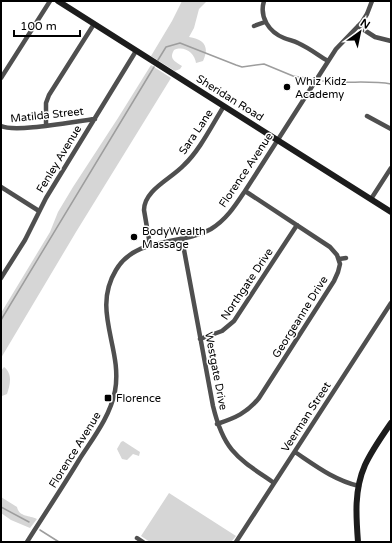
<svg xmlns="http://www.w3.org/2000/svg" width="392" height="543" viewBox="0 0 392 543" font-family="'Varela Round',sans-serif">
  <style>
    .green { fill: #d6d6d6 }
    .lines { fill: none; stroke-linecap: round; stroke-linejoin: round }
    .stream { stroke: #9d9d9d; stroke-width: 1.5 }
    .street { stroke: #4f4f4f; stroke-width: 4.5 }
    .secondary { stroke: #1c1c1c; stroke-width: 6 }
    .poi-dot { fill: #000; stroke: #fff; stroke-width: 1.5 }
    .labels { text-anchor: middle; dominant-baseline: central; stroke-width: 3; stroke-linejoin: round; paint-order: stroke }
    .poi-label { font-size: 11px; fill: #000; stroke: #fff; text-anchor: start }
    .street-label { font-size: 11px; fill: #000; stroke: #fff }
  </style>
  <rect width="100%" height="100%" fill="#fff"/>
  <path class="green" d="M182 1H207L199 9 194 28 189 37C204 39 210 47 203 61L196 63C195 53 184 45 174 50 169 59 174 61 182 66L180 69 175 71 151 56 172 21Z
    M151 65 171 78 76 232 1 358V313L50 232 58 212 73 187 118 118Z
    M4 367C13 374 10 385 7 394L2 396 1 399V371Z
    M123 441 140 452 139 456 133 454 127 460 122 459 117 449 121 442Z
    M169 493 236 536 231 542H150L141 536Z
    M1 497 17 507C19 517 29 515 37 519L30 528 11 520 1 513Z"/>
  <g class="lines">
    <path class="stream" d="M158 60 166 47 180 43 236 65 242 67 264 64 293 76 312 79
      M323 81C346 84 369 80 391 84
      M1 320 154 67
      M1 507 29 522
      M40 530 59 542"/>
    <path class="street" d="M264 1C259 17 269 32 284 38 289 40 294 41 298 43 309 48 318 55 328 61
      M254 26 265 22
      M358 26 375 37 391 41
      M1 78 50 1
      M367 116 391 129
      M46 125V103L49 95 94 24
      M1 126C16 133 76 121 95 119
      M1 187 39 211
      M371 199 391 168
      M182 239 213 406C224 452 238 458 274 483
      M150 245 144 210C144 190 171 179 184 165 200 150 212 125 224 106
      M339 259 346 258
      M1 278 25 240 46 198 136 51
      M200 339 222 331 234 321 297 225
      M217 424C235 418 247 413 259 398L334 281 338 272 340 264 337 255 330 247 245 191
      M295 452C316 466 334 480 359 486
      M137 538 143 542
      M27 542C44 515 62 488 79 460 93 438 110 417 115 391 123 348 91 311 116 270 136 236 180 246 211 229 226 220 235 206 245 191L336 49 362 22 367 14 372 1
      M236 542 391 303"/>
    <path class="secondary" d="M58 1 391 212
      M358 542C356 516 354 490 365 465 372 450 382 436 391 423"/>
  </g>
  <g class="poi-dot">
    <circle cx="287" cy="87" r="4"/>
    <circle cx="134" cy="237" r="4"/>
    <rect x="104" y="394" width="8" height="8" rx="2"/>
  </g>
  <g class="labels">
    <g class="poi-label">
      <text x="295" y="81">Whiz Kidz<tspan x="295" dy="13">Academy</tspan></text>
      <text x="142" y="231">BodyWealth<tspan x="142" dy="13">Massage</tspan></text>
      <text x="116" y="398">Florence</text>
    </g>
    <g class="street-label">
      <text transform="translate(230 98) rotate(32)">Sheridan Road</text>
      <text transform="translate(47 115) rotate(-6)">Matilda Street</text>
      <text transform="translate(196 132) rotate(-56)">Sara Lane</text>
      <text transform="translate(59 159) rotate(-59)">Fenley Avenue</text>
      <text transform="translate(246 170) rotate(-56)">Florence Avenue</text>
      <text transform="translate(247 284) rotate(-56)">Northgate Drive</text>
      <text transform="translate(300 317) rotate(-58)">Georgeanne Drive</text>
      <text transform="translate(216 371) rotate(79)">Westgate Drive</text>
      <text transform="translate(306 417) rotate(-57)">Veerman Street</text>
      <text transform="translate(75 450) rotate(-58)">Florence Avenue</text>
    </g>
  </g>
  <rect width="392" height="543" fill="none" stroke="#000000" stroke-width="4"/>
  <g transform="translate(360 32) rotate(33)" stroke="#ffffff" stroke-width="3" paint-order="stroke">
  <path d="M0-3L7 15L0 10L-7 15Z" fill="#000000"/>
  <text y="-6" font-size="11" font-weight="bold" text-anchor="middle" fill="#000000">N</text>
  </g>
  <path d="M14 30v6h66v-6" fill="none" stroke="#000000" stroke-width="2"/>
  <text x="20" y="30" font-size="12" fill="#000000" stroke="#ffffff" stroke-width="3" paint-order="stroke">100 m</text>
</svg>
